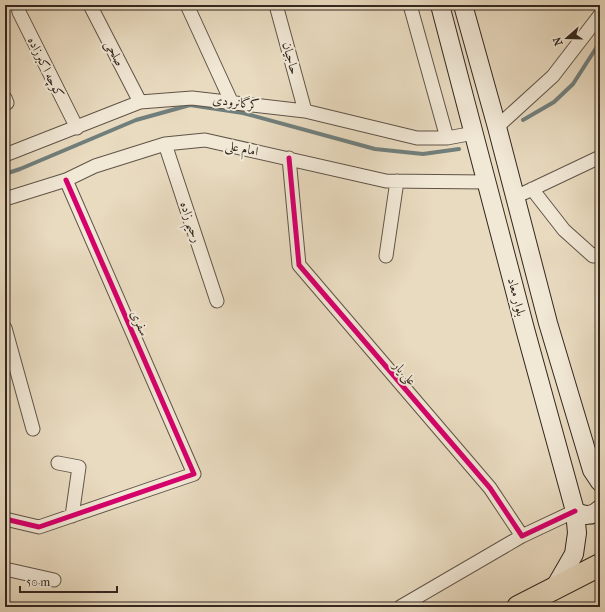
<svg xmlns="http://www.w3.org/2000/svg" width="605" height="612" viewBox="0 0 605 612" font-family="'IM FELL French Canon',Amiri,serif">
  <style>
    .lines { fill: none; stroke-linecap: round; stroke-linejoin: round }
    .stream { stroke: #717f7c; stroke-width: 4 }
    .street-casing { stroke: #605448; stroke-width: 15 }
    .secondary-casing { stroke: #332720; stroke-width: 20 }
    .highway-casing { stroke: #332720; stroke-width: 24 }
    .street { stroke: #f1e8d6; stroke-width: 13 }
    .secondary { stroke: #f1e8d6; stroke-width: 18 }
    .highway { stroke: #e9dbc0; stroke-width: 22 }
    .cycleway-casing { stroke: #f1e8d6; stroke-width: 8 }
    .cycleway { stroke: #d6006c; stroke-width: 5 }
    .labels { text-anchor: middle; dominant-baseline: central; stroke-width: 4; stroke-linejoin: round; paint-order: stroke }
    .street-label { font-size: 13px; fill: #332720; stroke: #f1e8d6 }
  </style>
  <rect width="100%" height="100%" fill="#e9dbc0"/>
  <filter id="stains"><feTurbulence type="fractalNoise" baseFrequency=".005" numOctaves="4"/><feColorMatrix values="0 0 0 0 .2 0 0 0 0 .09 0 0 0 0 .02 0 0 0 .5 -.17"/></filter>
  <radialGradient id="worn" r=".72"><stop offset=".6" stop-color="#630" stop-opacity="0"/><stop offset="1" stop-color="#630" stop-opacity=".3"/></radialGradient>
  <g class="lines">
    <path class="stream" d="M523 120 554 102 573 84 600 42
      M5 174 20 169 136 120 190 105 243 113 375 149 423 154 459 149"/>
    <defs>
      <path id="street" d="M18 5 19 12 77 128
        M90 5 140 102
        M187 5 231 101
        M276 5 305 111
        M410 5 447 138
        M5 98 7 103 5 104
        M497 127 553 76 600 15
        M165 144 217 301
        M5 155 140 102 192 98 305 111 417 138H447L474 133
        M289 158 299 265 490 488 522 536 575 511
        M532 189 564 230 593 256 600 253
        M524 193 600 157
        M5 199 66 180 95 166 165 144 205 140 386 181 487 182
        M386 256 397 181
        M5 328 33 429
        M58 463 79 467 72 516
        M5 519 39 527 194 474 66 180
        M5 569 54 580
        M400 607 522 536"/>
      <path id="secondary" d="M440 5 525 329 575 511 577 533 574 554 555 587
        M463 5 497 127 548 323 592 470 600 482
        M575 511C583 516 593 517 600 509"/>
      <path id="highway" d="M518 607 600 565"/>
    </defs>
    <use href="#street" class="street-casing"/>
    <use href="#secondary" class="secondary-casing"/>
    <use href="#highway" class="highway-casing"/>
    <use href="#street" class="street"/>
    <use href="#secondary" class="secondary"/>
    <use href="#highway" class="highway"/>
    <defs>
      <path id="cycleway" d="M289 158 299 265 490 488 522 536 575 511
        M5 519 39 527 194 474 66 180"/>
    </defs>
    <use href="#cycleway" class="cycleway-casing"/>
    <use href="#cycleway" class="cycleway"/>
  </g>
  <g class="labels">
    <g class="street-label">
      <text transform="translate(115 53) rotate(63)">صلحی</text>
      <text transform="translate(291 58) rotate(75)">حاجیان</text>
      <text transform="translate(46 67) rotate(64)">کوچه اکبرزاده</text>
      <text transform="translate(236 102) rotate(7)">کرگانرودی</text>
      <text transform="translate(242 148) rotate(12)">امام علی</text>
      <text transform="translate(191 222) rotate(72)">رحیم زاده</text>
      <text transform="translate(517 297) rotate(76)">بلوار معاد</text>
      <text transform="translate(140 323) rotate(66)">سفری</text>
      <text transform="translate(405 373) rotate(49)">علی یار</text>
    </g>
  </g>
  <rect width="605" height="612" fill="none" stroke="#e9dbc0" stroke-width="20"/>
  <rect x="6" y="6" width="593" height="600" fill="none" stroke="#332720" stroke-width="2"/>
  <rect x="10" y="10" width="585" height="592" fill="none" stroke="#332720"/>
  <g transform="translate(567 38) rotate(250)" stroke="#f1e8d6" stroke-width="3" paint-order="stroke">
  <path d="M0-3L7 15L0 10L-7 15Z" fill="#332720"/>
  <text y="-6" font-size="11" font-weight="bold" text-anchor="middle" fill="#332720">N</text>
  </g>
  <path d="M20 586v6h97v-6" fill="none" stroke="#332720" stroke-width="2"/>
  <text x="26" y="586" font-size="12" fill="#332720" stroke="#f1e8d6" stroke-width="3" paint-order="stroke">50 m</text>
  <rect width="100%" height="100%" filter="url(#stains)"/>
  <rect width="100%" height="100%" fill="url(#worn)"/>
</svg>
